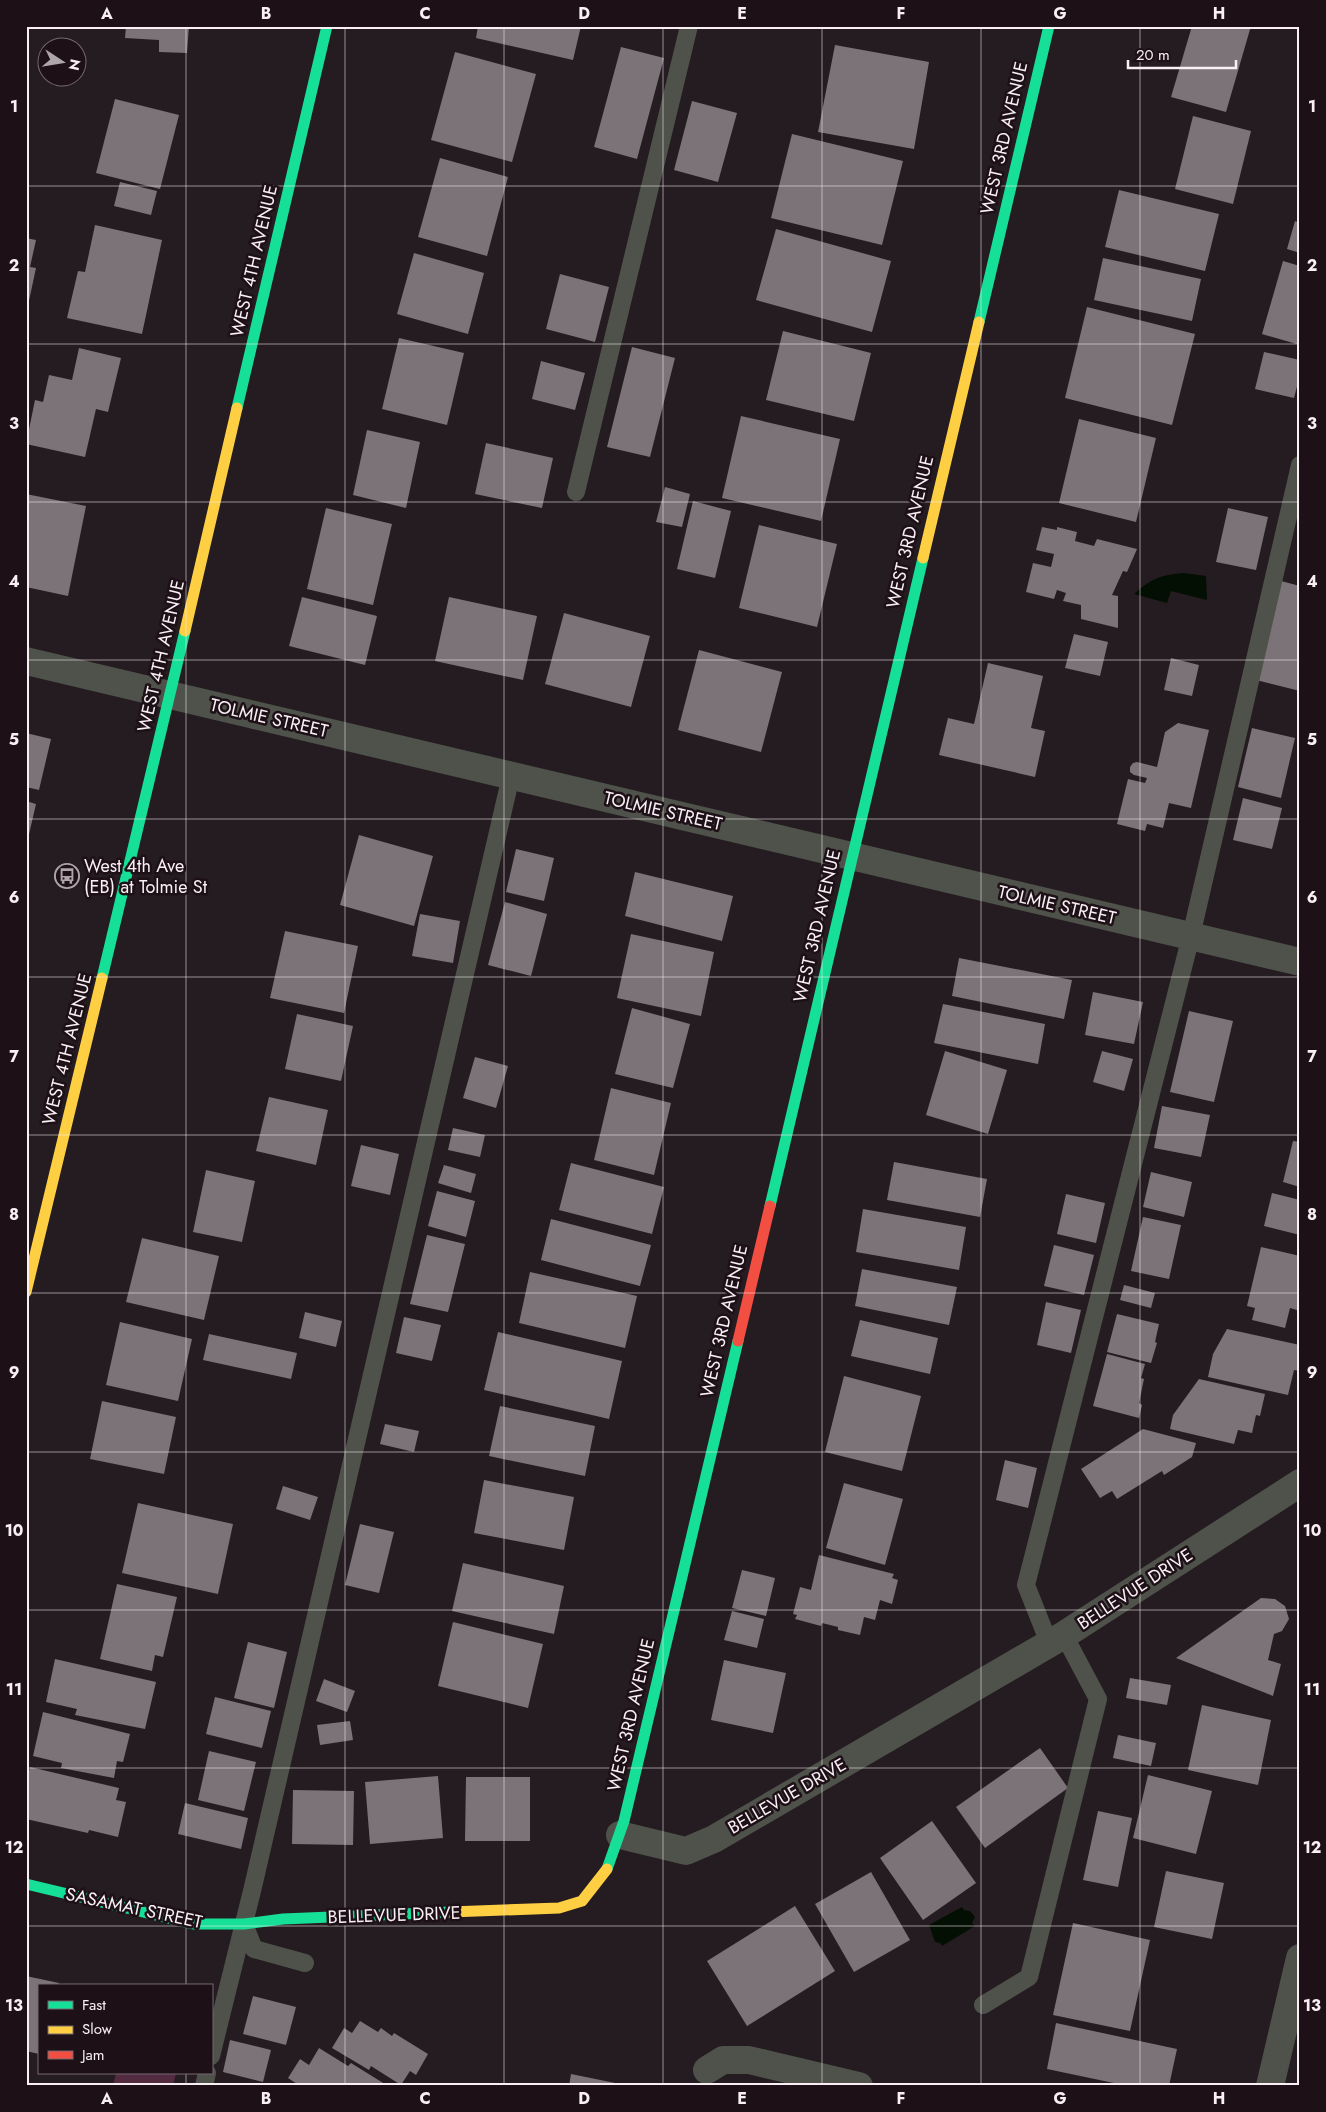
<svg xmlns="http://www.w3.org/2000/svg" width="1326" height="2112" viewBox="0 0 1326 2112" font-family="Jost,sans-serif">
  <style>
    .green { fill: #522b40 }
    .water { fill: #040f03 }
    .building { fill: #7b7377 }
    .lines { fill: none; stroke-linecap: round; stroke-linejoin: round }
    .lane { stroke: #4e524a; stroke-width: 18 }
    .street { stroke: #4e524a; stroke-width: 28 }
    .fast { stroke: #16e098; stroke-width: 11 }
    .slow { stroke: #ffcf43; stroke-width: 11 }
    .jam { stroke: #f24e42; stroke-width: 11 }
    .grid { fill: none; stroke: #f9eff4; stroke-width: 1; stroke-opacity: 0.55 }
    .labels { text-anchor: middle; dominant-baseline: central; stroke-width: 5; stroke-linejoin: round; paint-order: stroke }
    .street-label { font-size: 18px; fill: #f9eff4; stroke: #1d1017 }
    .poi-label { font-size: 18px; fill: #f9eff4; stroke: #1d1017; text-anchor: start }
    .neatline { fill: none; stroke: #f9eff4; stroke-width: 2 }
    .grid-label { font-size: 16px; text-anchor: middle; font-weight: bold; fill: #f9eff4 }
  </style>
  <rect width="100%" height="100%" fill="#241c20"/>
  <path class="green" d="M116 2073H176L173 2086H113Z"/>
  <path class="water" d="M1184 573 1206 576 1207 600 1171 591 1167 603 1134 594C1152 578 1161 575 1184 573Z
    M962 1907 964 1910 970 1911 975 1917 972 1923 975 1926 942 1946 940 1943 935 1942 929 1925Z"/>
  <path class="building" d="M126 26H189L187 53 159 52V40L125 38Z
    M478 26H581L573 60 476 38Z
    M1192 26H1251L1226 112 1171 97Z
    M835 45 929 62 914 149 818 132Z
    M621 47 664 58 637 159 594 147Z
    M455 52 536 74 512 162 431 140Z
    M115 99 179 115 160 189 96 173Z
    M692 101 737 113 718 182 674 170Z
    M1193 116 1251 131 1233 204 1175 189Z
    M792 134 903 161 882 245 771 218Z
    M440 158 508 177 487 256 418 237Z
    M120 182 157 191 151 215 114 206Z
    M1119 190 1219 214 1205 271 1105 247Z
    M1295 221 1300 223V253L1287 249Z
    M95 225 162 240 142 334 67 318 78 271 85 272Z
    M776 229 891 261 872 332 756 300Z
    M26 238 36 240 30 267 36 268 27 310Z
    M414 253 484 273 468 334 397 314Z
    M1103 258 1201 279 1192 321 1094 300Z
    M1283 261 1300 266V345L1262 334Z
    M560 274 609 287 595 342 546 329Z
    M1087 307 1195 334 1172 425 1065 398Z
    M783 331 871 353 854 421 766 400Z
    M399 338 464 353 447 425 382 409Z
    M632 347 675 358 650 457 607 447Z
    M79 348 121 358 108 412 96 409 85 457 26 444 35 400 43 402 49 375 72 380Z
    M1264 352 1300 360V375L1294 398 1255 389Z
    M541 361 585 373 575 410 532 399Z
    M741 416 840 439 821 521 722 498Z
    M1079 419 1156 438 1136 522 1059 503Z
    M367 430 420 442 406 508 353 495Z
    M486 443 553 458 542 508 475 494Z
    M665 487 690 494 682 527 656 522Z
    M26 494 86 506 68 596 26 587Z
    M693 501 731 511 715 578 677 569Z
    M326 508 392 524 373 605 307 589Z
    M1228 508 1268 517 1256 570 1216 562Z
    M759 525 837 544 817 627 739 608Z
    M1042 527 1057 530V527L1077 532 1075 541 1094 546 1097 539 1137 549 1127 572 1123 571 1112 595 1118 596V628L1081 619V605L1063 601 1066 593 1057 590 1054 599 1026 592 1033 563 1051 567 1054 554 1036 550Z
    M1281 581 1300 586V691L1256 680Z
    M302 597 377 616 365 665 289 646Z
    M449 597 537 616 523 680 435 661Z
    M564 613 650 636 631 707 545 684Z
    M1074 634 1108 642 1100 676 1065 668Z
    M699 650 782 672 761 752 678 730Z
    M1171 658 1199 665 1192 696 1164 690Z
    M988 663 1043 676 1031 728 1045 731 1035 777 939 755 948 718 974 724Z
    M1178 723 1209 730 1191 808 1169 803 1163 828 1147 824 1145 831 1117 824 1128 779 1145 783 1147 778 1134 775 1130 772V767L1133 763 1137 762 1157 767 1165 732Z
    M1252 728 1295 738 1281 798 1238 787Z
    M26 733 51 739 39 790 26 787Z
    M1243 798 1282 808 1272 849 1233 840Z
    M26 801 36 804 27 843H26Z
    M359 835 433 856 414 926 340 905Z
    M516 849 554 858 544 901 506 892Z
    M635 872 733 896 722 941 625 916Z
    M505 902 547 914 531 976 488 965Z
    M420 914 460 921 453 963 412 956Z
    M285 931 358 946 344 1013 270 998Z
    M631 934 714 952 701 1016 617 998Z
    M959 958 1072 980 1064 1019 952 996Z
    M1093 992 1143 1002 1134 1044 1085 1035Z
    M943 1004 1045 1024 1038 1064 934 1043Z
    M632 1008 690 1024 673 1088 615 1074Z
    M1189 1011 1233 1021 1214 1102 1170 1092Z
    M297 1014 353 1026 341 1081 285 1069Z
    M945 1051 1007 1070 988 1134 926 1115Z
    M1102 1051 1133 1059 1124 1091 1093 1082Z
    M475 1057 508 1066 496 1108 463 1098Z
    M611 1088 671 1103 654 1175 594 1160Z
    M269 1097 328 1110 316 1165 256 1151Z
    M1162 1106 1210 1115 1201 1157 1154 1148Z
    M453 1128 485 1135 480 1157 448 1150Z
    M1293 1141 1300 1142V1187L1283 1182Z
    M361 1145 399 1154 390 1195 351 1186Z
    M894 1162 987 1179 980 1217 887 1200Z
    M571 1163 664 1187 652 1234 559 1210Z
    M444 1165 476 1174 471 1193 438 1183Z
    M206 1170 255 1181 242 1242 193 1232Z
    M1151 1172 1192 1182 1184 1217 1143 1207Z
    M437 1191 475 1201 466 1237 428 1226Z
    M1272 1193 1300 1200V1235L1264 1226Z
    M1066 1194 1105 1203 1096 1243 1057 1234Z
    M863 1209 966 1227 959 1270 856 1252Z
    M1143 1217 1181 1225 1169 1279 1131 1271Z
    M551 1219 651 1245 640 1286 541 1260Z
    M427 1235 465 1244 448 1312 410 1304Z
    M142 1238 219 1256 204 1320 126 1302Z
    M1054 1245 1094 1255 1084 1295 1044 1286Z
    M1261 1247 1300 1256V1311L1290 1308 1285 1328 1252 1320 1255 1308 1247 1306Z
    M862 1269 957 1287 949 1325 855 1306Z
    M530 1272 637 1296 625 1348 519 1323Z
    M1124 1285 1155 1293 1151 1308 1120 1300Z
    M1046 1302 1081 1310 1071 1353 1037 1345Z
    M305 1312 342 1321 336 1347 299 1338Z
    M1117 1314 1159 1324 1155 1342 1157 1343 1151 1363 1107 1352Z
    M404 1317 441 1325 432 1361 396 1353Z
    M860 1320 938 1338 930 1374 851 1356Z
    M120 1322 192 1339 178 1401 106 1385Z
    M1227 1329 1300 1345V1371L1294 1370 1288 1395 1208 1377 1213 1354Z
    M498 1332 622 1361 609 1419 484 1390Z
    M209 1334 297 1353 291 1379 203 1360Z
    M1107 1354 1145 1364 1141 1378 1144 1379 1139 1403 1142 1405 1139 1418 1093 1406Z
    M844 1376 921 1396 902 1471 825 1452Z
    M1199 1379 1265 1394 1260 1416 1256 1415 1252 1433 1238 1430 1234 1444 1170 1429 1173 1415Z
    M102 1401 176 1417 164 1474 90 1459Z
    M500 1406 595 1426 585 1476 489 1456Z
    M385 1424 419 1431 414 1452 380 1444Z
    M1143 1429 1196 1443 1192 1457 1164 1475 1162 1471 1117 1499 1112 1491 1100 1498 1081 1469Z
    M1005 1460 1037 1468 1028 1508 996 1500Z
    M484 1480 574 1497 564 1550 474 1533Z
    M844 1483 903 1499 885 1565 826 1548Z
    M283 1486 318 1497 310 1520 276 1509Z
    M138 1503 233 1524 218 1594 122 1573Z
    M360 1524 394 1532 379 1593 345 1585Z
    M819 1555 894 1574 892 1578 898 1580 892 1604 880 1600 875 1620 864 1617 860 1635 838 1630V1627L822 1623 821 1626 795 1619 797 1615 793 1614 800 1587 811 1590Z
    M463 1563 564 1586 554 1634 452 1611Z
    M742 1570 775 1578 766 1616 732 1608Z
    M117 1584 177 1597 163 1657 155 1655 152 1671 100 1659Z
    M1261 1598 1275 1599 1285 1606 1289 1619 1282 1631 1274 1634 1268 1660 1281 1664 1273 1696 1176 1658Z
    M732 1611 764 1619 757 1648 724 1640Z
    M453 1622 543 1644 528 1708 438 1686Z
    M248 1642 287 1652 274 1708 234 1698Z
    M55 1659 156 1682 145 1729 75 1715 77 1709 46 1702Z
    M724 1660 786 1673 773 1733 711 1720Z
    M1130 1678 1171 1685 1167 1705 1126 1698Z
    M324 1679 355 1691 347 1712 316 1701Z
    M215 1697 271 1711 262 1748 206 1734Z
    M1202 1705 1271 1720 1258 1785 1188 1770Z
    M43 1712 130 1734 123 1762 117 1761 114 1778 61 1768 62 1763 33 1756Z
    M350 1721 353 1740 320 1745 317 1725Z
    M1118 1735 1156 1743 1151 1766 1113 1758Z
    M1040 1748 1068 1788 985 1848 956 1807Z
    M209 1751 256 1762 244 1811 198 1800Z
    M30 1767 119 1788 116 1800 126 1802 118 1837 89 1830 88 1833 26 1819V1783Z
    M1148 1775 1212 1791 1196 1854 1133 1838Z
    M438 1776 443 1838 370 1844 365 1782Z
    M466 1777H530V1841H465Z
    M293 1790 354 1791 353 1845 292 1844Z
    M185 1803 248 1818 241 1849 178 1834Z
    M1098 1811 1132 1818 1118 1887 1083 1880Z
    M932 1821 976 1883 923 1920 880 1858Z
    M1166 1871 1224 1883 1212 1939 1154 1927Z
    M871 1872 910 1940 854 1972 815 1904Z
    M795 1906 835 1971 747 2026 707 1961Z
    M1073 1923 1150 1940 1130 2031 1053 2015Z
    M26 1976 59 1983 58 1986H39V2054L26 2051Z
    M253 1996 296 2007 286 2045 243 2034Z
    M360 2021 378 2032 381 2028 392 2036 394 2033 428 2054 416 2075 410 2071 401 2085 371 2066 369 2070 332 2048 344 2028 352 2033Z
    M1056 2023 1177 2049 1169 2086H1128L1047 2069Z
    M230 2040 271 2050 263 2082 223 2072Z
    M319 2048 348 2066 351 2063 388 2086H300L288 2078 300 2059 309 2065Z
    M571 2074 625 2085V2086H569Z"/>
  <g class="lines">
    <path class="lane" d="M576 492 689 26
      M1049 1643 1026 1585 1191 936 1300 465
      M244 1924 254 1949 305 1963
      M983 2005 1029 1977 1098 1699 1064 1635
      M211 2056 252 1891 511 776
      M204 2086 207 2073"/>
    <path class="street" d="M26 661 1300 962
      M620 1835 686 1851 714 1839 1064 1635 1300 1483
      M707 2070 723 2060H749L859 2086
      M1270 2086 1300 1958"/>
    <path class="fast" d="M979 322 1049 26
      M237 408 327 26
      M102 978 185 631
      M770 1206 923 558
      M607 1869 624 1821 738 1341
      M26 1884 193 1924H244L283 1919 450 1912"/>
    <path class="slow" d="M923 558 979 322
      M185 631 237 408
      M26 1292 102 978
      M450 1912 559 1908 582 1901 607 1869"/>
    <path class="jam" d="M738 1341 770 1206"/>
  </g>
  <path class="grid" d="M186 26V1986M345 26V2086M504 26V2086M663 26V2086M822 26V2086M981 26V2086M1140 26V2086M26 186H1300M26 344H1300M26 502H1300M26 660H1300M26 819H1300M26 977H1300M26 1135H1300M26 1293H1300M26 1452H1300M26 1610H1300M26 1768H1300M26 1926H1300M186 2073V2086"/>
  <defs>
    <symbol id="bus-ring" viewBox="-11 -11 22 22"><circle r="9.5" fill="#1d1017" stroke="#aea5aa" stroke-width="1.5"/><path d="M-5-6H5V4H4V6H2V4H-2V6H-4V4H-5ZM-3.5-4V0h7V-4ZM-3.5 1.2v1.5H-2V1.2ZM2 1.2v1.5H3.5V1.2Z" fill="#aea5aa"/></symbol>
  </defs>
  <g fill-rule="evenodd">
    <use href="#bus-ring" x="53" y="862" width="28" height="28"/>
  </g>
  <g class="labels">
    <g class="street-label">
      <text transform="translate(1004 138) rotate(-77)">WEST 3RD AVENUE</text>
      <text transform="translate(254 261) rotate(-77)">WEST 4TH AVENUE</text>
      <text transform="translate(910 532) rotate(-77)">WEST 3RD AVENUE</text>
      <text transform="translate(161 656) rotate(-77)">WEST 4TH AVENUE</text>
      <text transform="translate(269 718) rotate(13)">TOLMIE STREET</text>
      <text transform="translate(663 811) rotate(13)">TOLMIE STREET</text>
      <text transform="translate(1057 905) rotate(13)">TOLMIE STREET</text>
      <text transform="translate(817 926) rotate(-77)">WEST 3RD AVENUE</text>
      <text transform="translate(67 1049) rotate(-76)">WEST 4TH AVENUE</text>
      <text transform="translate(724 1321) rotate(-77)">WEST 3RD AVENUE</text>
      <text transform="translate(1135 1589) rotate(-33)">BELLEVUE DRIVE</text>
      <text transform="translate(631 1715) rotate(-77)">WEST 3RD AVENUE</text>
      <text transform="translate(787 1796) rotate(-30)">BELLEVUE DRIVE</text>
      <text transform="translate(134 1908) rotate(12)">SASAMAT STREET</text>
      <text transform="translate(394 1915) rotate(-2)">BELLEVUE DRIVE</text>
    </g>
    <g class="poi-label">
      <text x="84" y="866">West 4th Ave<tspan x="84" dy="21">(EB) at Tolmie St</tspan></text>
    </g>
  </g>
  <rect width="1326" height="2112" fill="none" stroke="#1d1017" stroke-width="55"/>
  <rect x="38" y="1984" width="175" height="90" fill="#1d1017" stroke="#75696f"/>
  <rect x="48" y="2001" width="25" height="8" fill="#16e098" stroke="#75696f"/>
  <text x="82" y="2010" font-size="15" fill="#f9eff4">Fast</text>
  <rect x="48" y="2026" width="25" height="8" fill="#ffcf43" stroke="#75696f"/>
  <text x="82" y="2034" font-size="15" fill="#f9eff4">Slow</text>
  <rect x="48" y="2051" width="25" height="8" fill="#f24e42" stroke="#75696f"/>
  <text x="82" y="2060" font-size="15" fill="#f9eff4">Jam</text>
  <g transform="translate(62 62) rotate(102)"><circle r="24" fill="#1d1017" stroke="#75696f"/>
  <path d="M0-4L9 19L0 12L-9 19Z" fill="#aea5aa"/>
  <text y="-8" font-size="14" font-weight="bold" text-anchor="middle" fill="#f9eff4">N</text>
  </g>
  <path d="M1128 60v8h108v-8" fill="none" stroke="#f9eff4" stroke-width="2.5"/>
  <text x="1136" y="60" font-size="15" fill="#f9eff4" stroke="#1d1017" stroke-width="4" paint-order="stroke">20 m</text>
  <rect x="28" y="28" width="1270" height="2056" class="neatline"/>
  <g class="grid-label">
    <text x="107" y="19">A</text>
    <text x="266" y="19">B</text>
    <text x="425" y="19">C</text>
    <text x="584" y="19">D</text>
    <text x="742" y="19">E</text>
    <text x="901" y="19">F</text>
    <text x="1060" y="19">G</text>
    <text x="1219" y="19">H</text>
    <text x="14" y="112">1</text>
    <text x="1312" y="112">1</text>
    <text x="14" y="271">2</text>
    <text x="1312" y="271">2</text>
    <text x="14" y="429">3</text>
    <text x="1312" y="429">3</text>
    <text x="14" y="587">4</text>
    <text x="1312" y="587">4</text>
    <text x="14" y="745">5</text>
    <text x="1312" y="745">5</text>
    <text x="14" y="903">6</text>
    <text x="1312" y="903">6</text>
    <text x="14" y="1062">7</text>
    <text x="1312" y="1062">7</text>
    <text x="14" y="1220">8</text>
    <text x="1312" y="1220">8</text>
    <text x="14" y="1378">9</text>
    <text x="1312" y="1378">9</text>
    <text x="14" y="1536">10</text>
    <text x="1312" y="1536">10</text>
    <text x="14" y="1695">11</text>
    <text x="1312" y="1695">11</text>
    <text x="14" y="1853">12</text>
    <text x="1312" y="1853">12</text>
    <text x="14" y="2011">13</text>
    <text x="1312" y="2011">13</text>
    <text x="107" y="2104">A</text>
    <text x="266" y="2104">B</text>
    <text x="425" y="2104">C</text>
    <text x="584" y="2104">D</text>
    <text x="742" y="2104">E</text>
    <text x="901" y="2104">F</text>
    <text x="1060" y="2104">G</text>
    <text x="1219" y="2104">H</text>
  </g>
</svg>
